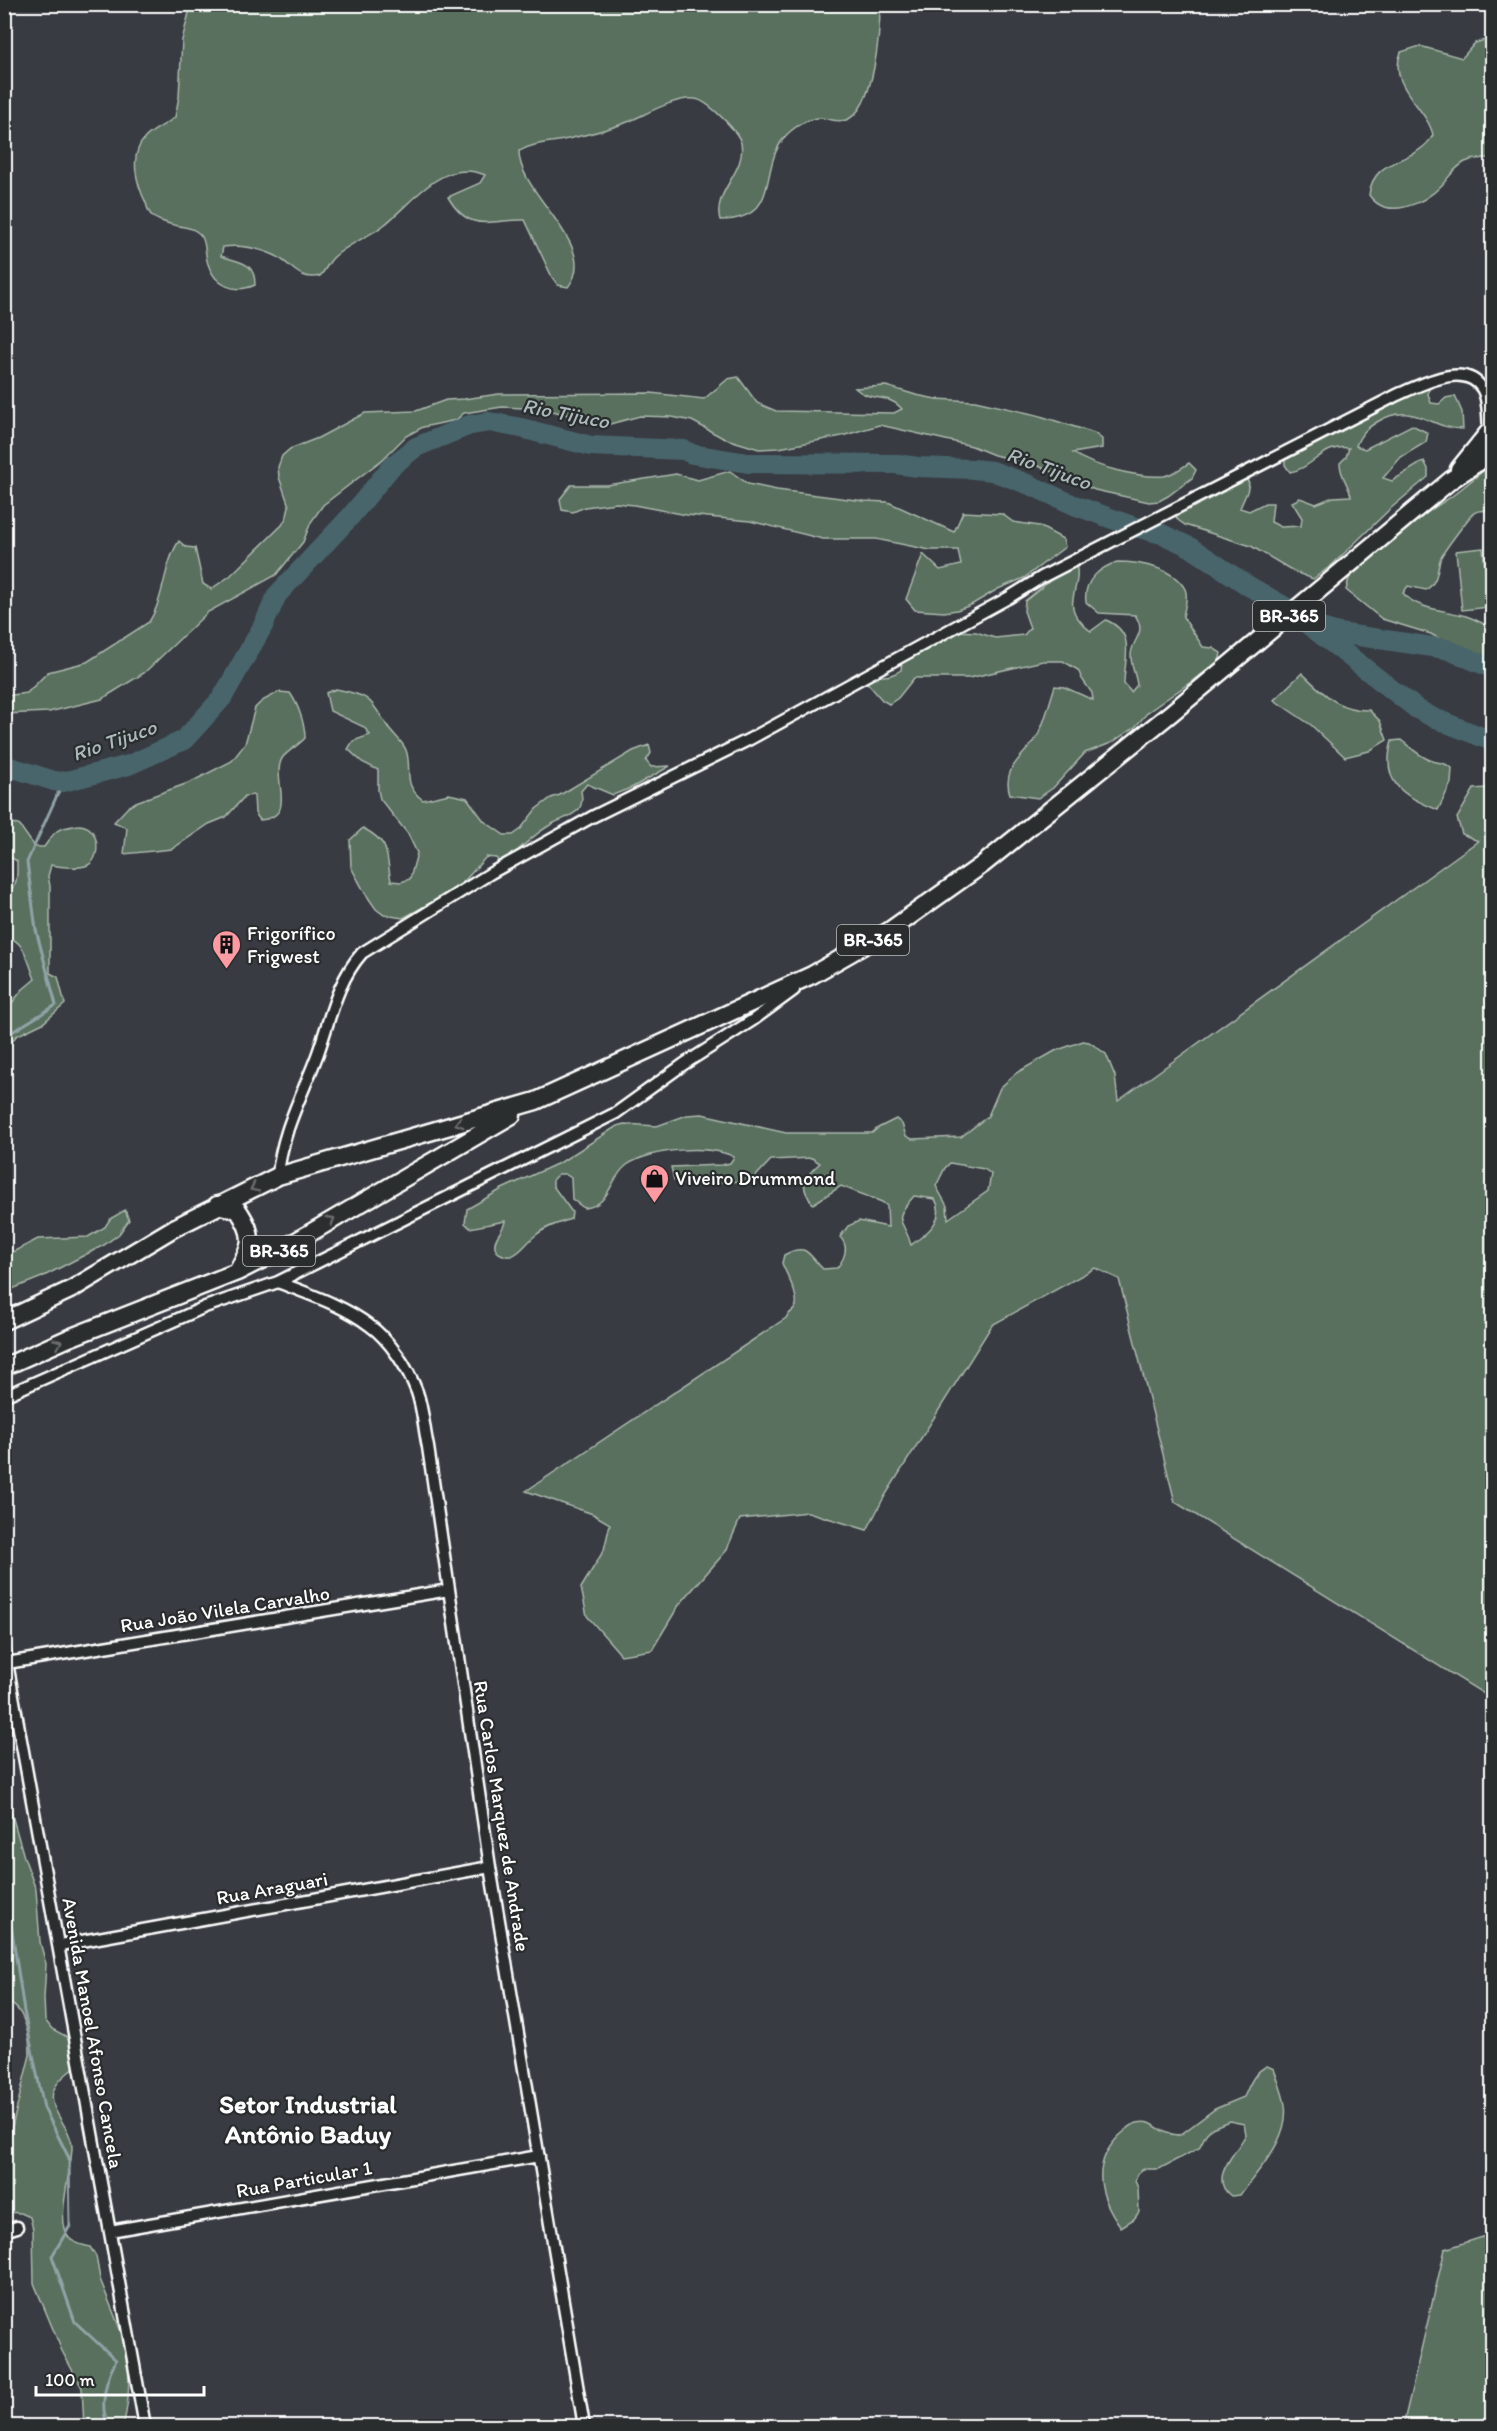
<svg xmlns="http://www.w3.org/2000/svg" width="1497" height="2431" viewBox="0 0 1497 2431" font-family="Itim,sans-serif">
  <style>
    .green { fill: #58705d; stroke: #acb8ae; stroke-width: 1.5; fill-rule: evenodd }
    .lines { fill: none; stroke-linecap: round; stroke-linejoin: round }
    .stream { stroke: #91a3a7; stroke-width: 3 }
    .river { stroke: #48656c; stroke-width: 20 }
    .street-casing { stroke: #fff; stroke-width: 15 }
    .primary-casing { stroke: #fff; stroke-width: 21 }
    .street { stroke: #2a2d2e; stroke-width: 10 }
    .primary { stroke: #2a2d2e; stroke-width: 16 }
    .oneway { stroke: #6a6c6d }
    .labels { text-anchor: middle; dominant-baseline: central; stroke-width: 4.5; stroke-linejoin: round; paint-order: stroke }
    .shield { fill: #2a2d2e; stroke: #bfc0c0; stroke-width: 1.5 }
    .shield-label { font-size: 18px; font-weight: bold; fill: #fff }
    .poi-label { font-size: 20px; fill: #fff; stroke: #2a2d2e; text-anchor: start }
    .street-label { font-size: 20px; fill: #fff; stroke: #2a2d2e }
    .water-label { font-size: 21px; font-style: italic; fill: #adbabd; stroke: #2a2d2e }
    .district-label { font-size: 26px; font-weight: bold; fill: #fff; stroke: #2a2d2e }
  </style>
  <rect width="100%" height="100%" fill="#383b42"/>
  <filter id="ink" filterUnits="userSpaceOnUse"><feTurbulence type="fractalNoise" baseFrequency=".0167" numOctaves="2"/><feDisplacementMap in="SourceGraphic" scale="12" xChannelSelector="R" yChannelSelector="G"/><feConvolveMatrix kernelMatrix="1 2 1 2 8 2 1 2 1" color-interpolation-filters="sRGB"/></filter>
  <g filter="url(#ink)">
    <path class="green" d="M191 5 880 4C880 30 875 110 846 120 837 123 828 118 819 118 807 118 791 129 784 138 758 170 782 220 720 220 712 191 747 172 741 143 738 131 707 100 695 99 675 97 648 113 630 121 609 130 585 135 563 140 548 143 533 143 519 151 518 194 602 246 568 287L558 285 552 277 525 220C491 219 470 235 448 197L480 183 485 175C442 157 412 203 384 225 369 237 347 244 333 258 328 263 325 271 320 276 297 281 293 264 274 255 258 248 240 245 223 247L221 256C240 263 255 261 255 285 235 294 215 286 208 264 205 256 206 244 202 237 193 224 177 228 164 222 161 221 155 219 152 216 149 213 147 207 146 203 137 185 128 156 145 138 153 129 166 125 175 117L179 97 182 40Z
      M1485 40H1492V158C1483 158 1474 158 1465 162 1454 168 1450 176 1442 185 1424 204 1387 221 1369 195 1373 155 1417 165 1433 135 1427 107 1387 86 1401 52L1420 46 1462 58 1475 43Z
      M738 377 757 403 776 411 894 413 902 409C887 392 871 403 855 388L886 386 916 395 936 399 975 401 1037 415 1094 433 1102 439V448L1073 453C1094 467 1139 478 1164 476 1174 474 1181 468 1189 463L1196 470 1192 478 1168 496 1159 501 1149 502 1095 490 1036 465 994 455 972 446 889 427 879 425 842 436 779 448 759 449 723 438 692 421 672 417 640 416 610 424 599 423 545 409 502 407 464 413 456 420 423 427 406 436 383 459 323 505 311 522 303 542 276 575 208 612 144 673 102 699 49 712 5 714V696L27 693 48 672 87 662 149 622C165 597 163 565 179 541L186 547 195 548 203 584 211 589 230 576 282 525 287 516 289 506 279 477 278 467 282 456 290 449 318 438 365 413 416 411 446 400 464 399 499 394 651 393 704 399 728 379Z
      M1430 385 1428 394 1431 403 1439 404 1446 398 1455 396 1462 412 1463 429C1429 429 1413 400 1377 422 1367 428 1360 434 1356 446L1365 449 1412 425 1428 433 1426 442 1401 457 1383 478 1392 481 1424 461 1428 469V477L1390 509 1332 565 1313 579 1295 572 1251 546 1185 525 1178 520 1173 511 1244 476 1249 483 1247 492 1240 508 1249 511 1265 503H1273L1271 522 1281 527 1301 526 1302 518 1292 502 1300 498 1316 504 1333 497 1351 496C1348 483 1340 476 1340 463L1346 457 1349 448C1324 443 1312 469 1290 472L1285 465V456Z
      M1492 464V511C1486 511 1480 509 1474 513 1471 514 1443 552 1441 557 1436 571 1439 581 1426 590L1408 586 1403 593C1417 610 1446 610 1466 616 1475 619 1484 624 1492 628V665L1457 649 1431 634 1382 619 1346 590 1349 578 1362 565 1420 517 1451 497Z
      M730 471 748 484 777 490 864 501 888 502 954 532 963 512 1002 514 1013 522 1039 526 1063 539 1065 547 1024 578 998 589 971 605 957 610 944 612 915 610 906 599 923 554 940 570 961 565 958 550H930L876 539H823L750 521 687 515 634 505 616 503 585 507 573 512 562 510 560 499 571 485H607L676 474 698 480Z
      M1483 548 1489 607 1462 610 1456 551Z
      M1117 562C1138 562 1173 567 1185 589 1189 597 1184 609 1183 617L1203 647 1213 648 1221 653 1219 662 1148 712 1135 727 1111 743 1085 753 1053 788 1038 798 1010 794C1000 765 1030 754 1040 731 1046 717 1050 701 1055 686L1064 687 1093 700 1092 693 1082 679 1078 670 1063 661H1043L969 678H914L898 698 889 704 882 700 864 679C878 674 889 679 901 670L902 661 956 631 976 632 995 638 1024 635 1030 628 1024 611 1025 601 1061 572 1076 565C1082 584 1065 601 1077 617 1082 623 1084 627 1091 631L1106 620C1137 633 1124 658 1124 684L1131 692 1137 685C1136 675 1131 667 1131 656 1131 639 1148 634 1135 615L1099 613 1086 602C1083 581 1099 568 1117 562Z
      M1302 673C1323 693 1338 711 1369 710L1380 721 1387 740 1369 751 1345 757 1311 725 1274 700Z
      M336 689C372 696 369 699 389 728 394 735 402 741 406 750 413 770 401 784 423 800L449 794 467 798 484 821 504 835H513L520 830 536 809 551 798 560 795 633 751 649 745 651 753 646 761 651 767 670 766 633 787 613 795 587 784 581 791C582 797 583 803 579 809 573 816 562 819 554 823 533 833 520 851 501 864L496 858 486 857 458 888 403 918 384 915 376 909 365 893 351 867 350 840 363 828C392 844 385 852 391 881L401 882 410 879 417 853 408 834 380 799 378 790V770L362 762 348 749 353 741 370 735 364 727 330 711 326 693Z
      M279 692 290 693C298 704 305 724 305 738 299 745 288 751 283 757 269 776 300 817 260 820L255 813 254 795 245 796 226 817 209 824 172 849 124 854 127 828 114 822 128 807 136 802 191 782 232 761 245 744 255 708 262 701Z
      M1401 740C1410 747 1419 756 1430 760 1439 764 1443 761 1452 768L1451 783 1438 810C1403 796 1380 783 1392 741Z
      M1487 788 1492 793V1699L1175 1502 1119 1279 1095 1268 992 1325 883 1499 867 1530 808 1512 740 1519 726 1551 679 1605 652 1650 621 1655 587 1616 581 1588 604 1550 610 1524 593 1514 526 1491 786 1318C788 1314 793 1311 795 1308 801 1298 785 1272 782 1263L784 1255C808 1242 808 1255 823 1269L837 1268C845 1258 850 1247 840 1237L848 1226 859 1221 888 1227 887 1206 882 1202 841 1186 813 1204C798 1185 804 1177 820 1163L812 1158 771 1160 754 1178 747 1181 681 1184 674 1180 671 1167 722 1165 730 1163 734 1157C711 1144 649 1149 627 1165 609 1178 611 1206 584 1208L572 1199 571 1178 565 1174H558L553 1179V1186L572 1212 571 1219C559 1223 545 1227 536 1235 526 1242 515 1263 501 1254 498 1253 495 1250 495 1247 493 1237 504 1231 505 1221L470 1228 465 1223 467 1209 502 1189 561 1162 617 1126 624 1124 657 1126 687 1115 702 1114 786 1133H872L878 1128 896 1119 902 1124 906 1136 912 1139 961 1137 988 1116 1000 1088 1016 1073 1055 1051 1083 1041 1089 1042 1106 1054 1115 1076 1118 1101 1478 841 1462 834 1457 818 1474 789ZM950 1163 984 1169 991 1174 988 1191 948 1219 947 1206 936 1186 945 1168ZM914 1196 935 1199C947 1219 926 1234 911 1245 904 1218 890 1223 914 1196Z
      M5 819 20 826 35 847H44C48 842 51 836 56 832 61 827 66 828 73 826 98 818 104 857 88 865 79 869 61 867 51 865L48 876 50 886V973L58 977 65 1004 43 1023 16 1036 5 1053V1012L22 990 35 979C28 963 25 939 5 937V894C19 885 17 877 17 861L5 854Z
      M125 1210 129 1220 119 1234 104 1245 42 1277 5 1292V1256L38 1239 88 1237 105 1227 110 1219Z
      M4 1759 8 1801 24 1857 36 1890 40 1942 46 1964 44 1998 45 2020 52 2029 75 2041 80 2061C72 2072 57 2078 53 2092 48 2111 72 2128 72 2147 72 2169 55 2221 69 2238 75 2244 83 2245 90 2247L96 2256 100 2279 126 2344C130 2368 130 2398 124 2422L115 2426H84L82 2388 62 2351 34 2283 33 2229 30 2217 21 2213 5 2212V2143L10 2135 30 2055C30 2038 25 2005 5 2002Z
      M1267 2066 1274 2069C1278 2081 1283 2093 1285 2105 1290 2139 1258 2170 1240 2195L1231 2196C1207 2178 1237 2153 1246 2134L1244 2124 1229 2121 1212 2128 1206 2134 1199 2148 1159 2169H1143L1137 2174 1135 2181 1138 2188 1139 2212 1134 2219 1121 2227C1099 2197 1090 2165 1119 2136 1125 2131 1130 2125 1137 2123 1154 2120 1154 2128 1167 2133 1171 2134 1176 2135 1180 2135L1215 2109 1244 2097C1250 2084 1254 2072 1267 2066Z
      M1492 2234V2426H1403L1445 2249Z"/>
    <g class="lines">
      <path class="stream" d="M4 1037 56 1005 36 930 27 862 63 782
        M4 1877 24 2011 44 2108 69 2158 70 2226 52 2256 75 2322 116 2360C106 2380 99 2405 108 2426"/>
      <path class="river" d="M1318 627 1339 633 1446 649 1492 668
        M4 765 54 781 63 782 129 765 184 740 222 698 263 626 277 595 350 517 392 466 416 447 470 425 489 422 521 428 591 446 684 450 692 454 748 463 896 464 918 467 973 469 992 471 1030 485 1074 505 1132 526 1162 534 1190 547 1247 585 1287 608 1417 709 1434 718 1492 741"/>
      <defs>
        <path id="street" d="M278 1176C281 1132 303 1094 318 1053 330 1019 337 981 362 953L491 873 592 817 750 739 1008 598 1042 577 1397 395C1419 386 1466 359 1483 390 1489 402 1488 419 1489 433
          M278 1282C308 1294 343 1305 369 1325 390 1340 408 1368 417 1392 423 1409 424 1429 428 1447L490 1867 584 2426
          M4 1396 205 1307 278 1282 616 1113 684 1064 753 1020 794 990
          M4 1646 145 2426
          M7 1663 449 1590
          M60 1945 490 1867
          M4 2231 17 2227
          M110 2231 539 2156"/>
        <path id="primary" d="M1459 469 1492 428
          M217 1205 238 1210C256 1237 252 1245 237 1272
          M4 1321 72 1289 174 1228 278 1176 536 1101 812 975 889 931 982 865 1170 714 1451 480 1492 453
          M4 1367 69 1338 237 1272 281 1250 512 1115"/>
      </defs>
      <use href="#street" class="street-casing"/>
      <use href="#primary" class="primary-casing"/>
      <use href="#street" class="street"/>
      <use href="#primary" class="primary"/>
    </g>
    <defs><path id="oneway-chevron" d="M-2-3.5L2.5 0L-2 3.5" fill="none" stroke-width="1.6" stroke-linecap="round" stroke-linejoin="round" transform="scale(1.5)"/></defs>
    <g class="oneway">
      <use href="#oneway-chevron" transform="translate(459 1123) rotate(164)"/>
      <use href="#oneway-chevron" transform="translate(254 1188) rotate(154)"/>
      <use href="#oneway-chevron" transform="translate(331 1220) rotate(-32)"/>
      <use href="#oneway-chevron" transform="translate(58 1343) rotate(-24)"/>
    </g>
  </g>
  <defs>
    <symbol id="building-pin" viewBox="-11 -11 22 30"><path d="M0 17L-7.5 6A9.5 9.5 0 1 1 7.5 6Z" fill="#ff9aa2" stroke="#2a2d2e"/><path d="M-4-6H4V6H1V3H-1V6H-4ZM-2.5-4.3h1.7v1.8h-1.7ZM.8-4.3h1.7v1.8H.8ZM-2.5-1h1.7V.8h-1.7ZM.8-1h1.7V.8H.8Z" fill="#111"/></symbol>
    <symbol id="shop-pin" viewBox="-11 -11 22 30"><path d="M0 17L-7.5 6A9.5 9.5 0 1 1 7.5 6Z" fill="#ff9aa2" stroke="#2a2d2e"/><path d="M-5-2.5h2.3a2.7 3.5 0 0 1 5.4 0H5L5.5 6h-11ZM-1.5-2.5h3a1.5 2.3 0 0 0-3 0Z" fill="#111"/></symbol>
  </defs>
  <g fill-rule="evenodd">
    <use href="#building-pin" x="210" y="928" width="33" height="45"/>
    <use href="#shop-pin" x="638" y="1162" width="33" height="45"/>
  </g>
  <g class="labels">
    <g class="shield">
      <rect x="1253" y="601" width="72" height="30" rx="4.5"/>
      <rect x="837" y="925" width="72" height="30" rx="4.5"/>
      <rect x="243" y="1236" width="72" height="30" rx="4.5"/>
    </g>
    <g class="shield-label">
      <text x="1289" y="616">BR-365</text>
      <text x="873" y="940">BR-365</text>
      <text x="279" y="1251">BR-365</text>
    </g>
    <g class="poi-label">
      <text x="247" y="933">Frigorífico<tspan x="247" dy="23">Frigwest</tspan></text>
      <text x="675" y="1178">Viveiro Drummond</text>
    </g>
    <g class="street-label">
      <text transform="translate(225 1609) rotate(-9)">Rua João Vilela Carvalho</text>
      <text transform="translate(502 1816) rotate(81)">Rua Carlos Marquez de Andrade</text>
      <text transform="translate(272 1888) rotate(-10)">Rua Araguari</text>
      <text transform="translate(93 2033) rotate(80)">Avenida Manoel Afonso Cancela</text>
      <text transform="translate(304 2179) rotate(-10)">Rua Particular 1</text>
    </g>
    <g class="water-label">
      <text transform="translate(566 413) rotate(11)">Rio Tijuco</text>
      <text transform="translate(1049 468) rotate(20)">Rio Tijuco</text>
      <text transform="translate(114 740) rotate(-19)">Rio Tijuco</text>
    </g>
    <g class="district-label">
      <text x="308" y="2104">Setor Industrial<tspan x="308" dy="30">Antônio Baduy</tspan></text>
    </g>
  </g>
  <rect width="1497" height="2431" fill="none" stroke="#2a2d2e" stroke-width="24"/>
  <rect x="12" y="12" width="1473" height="2407" fill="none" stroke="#fff" stroke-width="2" filter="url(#ink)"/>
  <path d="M36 2386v9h168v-9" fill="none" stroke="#ffffff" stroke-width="3"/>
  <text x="45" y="2386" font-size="18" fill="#ffffff" stroke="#2a2d2e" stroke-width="4.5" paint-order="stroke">100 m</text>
</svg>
